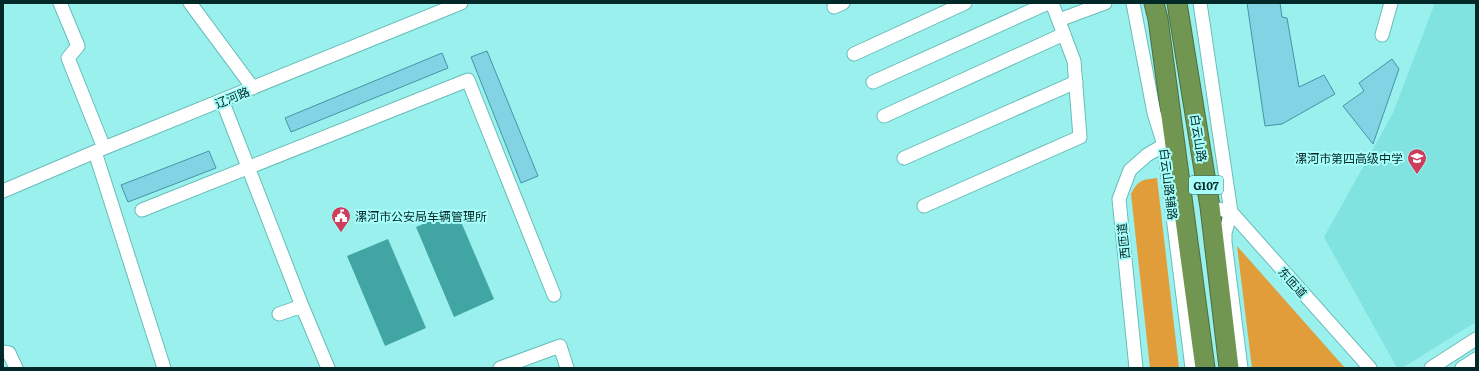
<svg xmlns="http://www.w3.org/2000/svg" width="1479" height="371" viewBox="0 0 1479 371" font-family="Literata,'Noto Sans SC',serif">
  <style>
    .built { fill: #81e3df }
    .green { fill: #e29d3b }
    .water { fill: #41a6a3 }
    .building { fill: #82d4e5; stroke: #4295a5 }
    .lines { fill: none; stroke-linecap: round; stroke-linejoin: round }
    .minor-casing { stroke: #68bdba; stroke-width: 15 }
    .highway-casing { stroke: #4a7043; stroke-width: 21 }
    .minor { stroke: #fff; stroke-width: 13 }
    .highway { stroke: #719652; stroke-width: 19 }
    .labels { text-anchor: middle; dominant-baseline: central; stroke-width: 4; stroke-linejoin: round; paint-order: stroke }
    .shield { fill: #a8fefa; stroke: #346866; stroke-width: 1 }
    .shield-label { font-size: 11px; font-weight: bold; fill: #022827 }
    .street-label { font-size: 12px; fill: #022827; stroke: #a8fefa }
    .poi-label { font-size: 12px; fill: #022827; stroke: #a8fefa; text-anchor: end }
  </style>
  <rect width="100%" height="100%" fill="#9af0ec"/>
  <path class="built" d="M1435 3H1476V322L1402 368H1397L1324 237 1393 113Z"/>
  <path class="green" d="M1157 178 1179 368H1150L1131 194C1139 179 1142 180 1157 178Z
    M1237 246 1345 368H1252Z"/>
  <path class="water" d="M456 210 494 299 454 317 416 227Z
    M388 239 426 328 385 346 347 256Z"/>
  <path class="building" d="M1247 3H1280L1282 17 1287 18 1299 87 1324 75 1335 94 1282 124 1265 126Z
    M487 51 538 176 521 183 471 57Z
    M442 53 448 68 291 132 285 118Z
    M1392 59 1399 69 1373 144 1343 106 1364 91 1359 83Z
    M209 151 216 168 128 202 121 185Z"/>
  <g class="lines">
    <defs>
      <path id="minor" d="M60 3 78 46 68 58 104 148
        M190 3 253 88
        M1133 3 1154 113 1164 145 1192 368
        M1200 3 1231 212 1225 233V242L1241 368
        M834 7 843 3
        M1059 20 1105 3
        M1382 35 1391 3
        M854 54 965 3
        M873 82 1048 3
        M222 100 302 306 328 368
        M884 116 1064 34
        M95 152 164 368
        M904 158 1076 82
        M3 191 104 148 461 3
        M924 206 1080 137 1074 61 1052 3
        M1210 207 1231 212 1370 368
        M142 210 468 80 554 295
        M279 314 302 306
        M3 352 9 353 16 368
        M500 368 560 346 567 368
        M1136 368 1119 199 1130 170 1147 155 1164 145 1172 143
        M1431 368 1476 339
        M1462 368 1476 359"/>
      <path id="highway" d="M1154 3 1158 19 1205 368
        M1177 3 1210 207 1229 368"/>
    </defs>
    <use href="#minor" class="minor-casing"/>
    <use href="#highway" class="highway-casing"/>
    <use href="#minor" class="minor"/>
    <use href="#highway" class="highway"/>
  </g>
  <defs>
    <symbol id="school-pin" viewBox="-11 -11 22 30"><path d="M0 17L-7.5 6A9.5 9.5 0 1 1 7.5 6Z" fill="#cd3e5d" stroke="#a8fefa"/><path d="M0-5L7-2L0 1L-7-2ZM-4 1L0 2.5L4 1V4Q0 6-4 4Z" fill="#fff"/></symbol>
    <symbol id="civic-pin" viewBox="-11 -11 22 30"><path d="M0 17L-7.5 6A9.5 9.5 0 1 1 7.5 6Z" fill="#cd3e5d" stroke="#a8fefa"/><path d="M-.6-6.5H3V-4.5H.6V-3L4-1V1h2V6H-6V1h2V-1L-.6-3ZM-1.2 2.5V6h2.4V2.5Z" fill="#fff"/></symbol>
  </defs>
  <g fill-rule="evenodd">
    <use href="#school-pin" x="1406" y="147" width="22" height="30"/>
    <use href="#civic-pin" x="330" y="205" width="22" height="30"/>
  </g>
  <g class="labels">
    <rect class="shield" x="1189" y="176" width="34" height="18" rx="3"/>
    <g class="shield-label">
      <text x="1206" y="185">G107</text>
    </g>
    <g class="street-label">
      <text transform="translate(232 97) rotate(-22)">辽河路</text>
      <text transform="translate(1199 138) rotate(81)">白云山路</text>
      <text transform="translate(1169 184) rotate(83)">白云山路辅路</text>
      <text transform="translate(1123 241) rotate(-96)">西匝道</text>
      <text transform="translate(1293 282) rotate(48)">东匝道</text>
    </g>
    <g class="poi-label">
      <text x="1403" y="158">漯河市第四高级中学</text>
      <text x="355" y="216" text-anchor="start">漯河市公安局车辆管理所</text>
    </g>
  </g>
  <rect width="1479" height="371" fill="none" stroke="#022827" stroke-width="8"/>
</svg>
